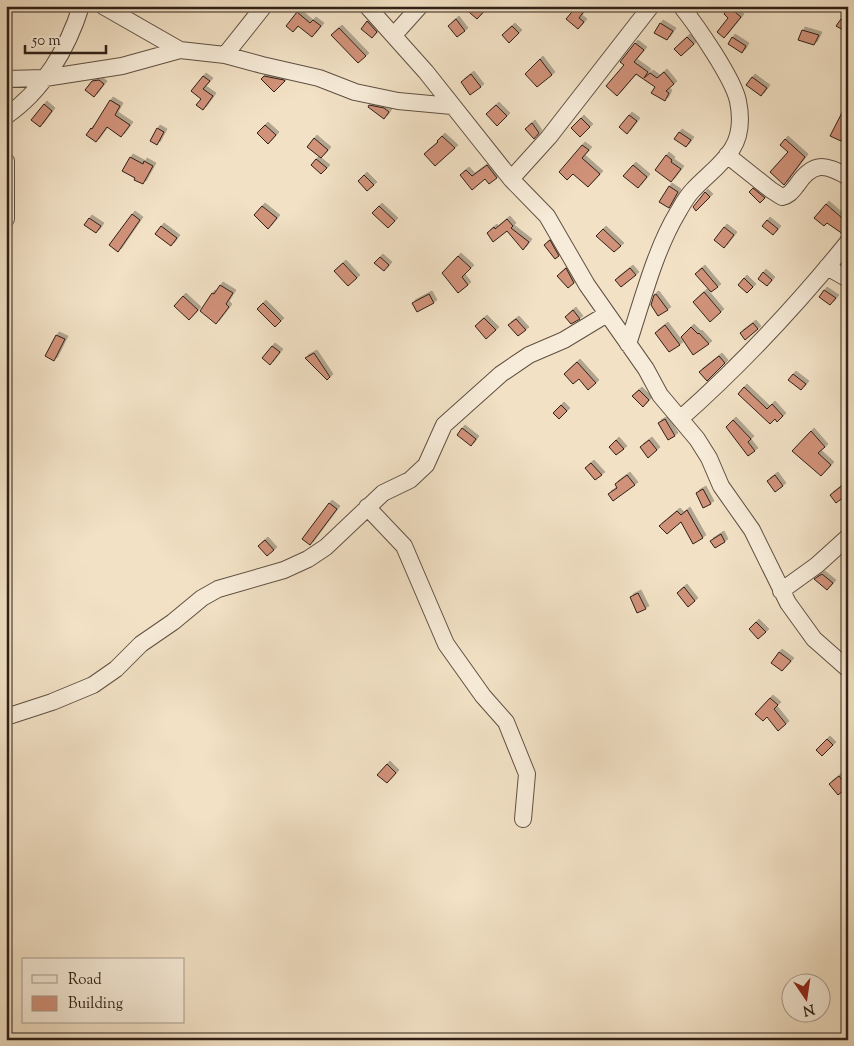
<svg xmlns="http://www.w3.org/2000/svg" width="854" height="1046" viewBox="0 0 854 1046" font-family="'Sorts Mill Goudy',serif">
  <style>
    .building { fill: #d1927a; stroke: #2f2017; filter: url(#shadow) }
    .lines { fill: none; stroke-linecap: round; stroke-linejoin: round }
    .minor-casing { stroke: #605042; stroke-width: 18 }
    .minor { stroke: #f7ecd9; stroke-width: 16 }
  </style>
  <defs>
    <filter id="shadow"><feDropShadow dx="3" dy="-3" stdDeviation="0" flood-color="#0004"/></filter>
  </defs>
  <rect width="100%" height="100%" fill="#f2e1c5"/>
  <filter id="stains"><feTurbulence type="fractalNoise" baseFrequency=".004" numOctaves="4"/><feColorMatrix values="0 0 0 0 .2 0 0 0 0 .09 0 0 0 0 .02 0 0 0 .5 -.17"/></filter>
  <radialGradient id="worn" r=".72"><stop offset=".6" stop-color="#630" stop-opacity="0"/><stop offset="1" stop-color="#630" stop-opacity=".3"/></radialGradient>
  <path class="building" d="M462 6H489L477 19Z
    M577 6H588L579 18 584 22 578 29 566 19Z
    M729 7 741 17 724 38 717 32 728 18 724 14Z
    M297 12 310 23 313 20 321 26 312 37 298 26 293 32 286 26Z
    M456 19 465 31 457 37 448 26Z
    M841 19 848 23V27L845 31 836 26Z
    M367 21 377 32 372 38 361 29Z
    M660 23 673 31 667 40 654 33Z
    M512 26 519 33 509 43 502 35Z
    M339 28 366 56 358 63 331 35Z
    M802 30 819 35 814 45 798 40Z
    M687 37 694 44 681 56 674 49Z
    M732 37 746 46 742 53 728 44Z
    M635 43 644 50 634 62 648 72 644 78 650 73 657 78 664 72 674 84 666 91 669 93 665 101 651 93 655 87 636 74 617 96 606 86 624 65 620 62Z
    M540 59 552 75 537 87 525 74Z
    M471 74 481 87 470 95 461 82Z
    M203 76 210 81 203 89 213 96 203 110 196 105 201 99 191 91Z
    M264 76 284 80 285 81 274 92 261 79Z
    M752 77 767 88 761 96 746 85Z
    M99 80 104 84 94 97 85 90 92 81Z
    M110 100 120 106 115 115 130 125 121 137 107 127 96 142 86 135 91 128 92 129Z
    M848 101V128L841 141 830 136Z
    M44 104 52 111 40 127 31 120Z
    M369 105 384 108 389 112 384 119 368 107Z
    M496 105 507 116 497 126 486 114Z
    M629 115 637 121 627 134 619 127Z
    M581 118 590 127 580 137 571 128Z
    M532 123 539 133 534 139 525 129Z
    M265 125 276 135 268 144 257 133Z
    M157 128 164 132 157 145 150 141Z
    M679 132 691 140 686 147 674 139Z
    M442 136 455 148 435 166 424 154 438 142 437 141Z
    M314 138 328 150 321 158 307 147Z
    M785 139 805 157 784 185 770 172 788 152 780 145Z
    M582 145 589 150 582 158 600 174 588 187 573 174 567 180 559 172Z
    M666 155 672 160 671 162 681 169 671 182 655 170Z
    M130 157 143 164 144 161 153 166 143 184 134 180 135 178 122 171Z
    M316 159 327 168 321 174 311 165Z
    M487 165 497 178 489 184 485 179 472 190 460 175 466 170 472 176Z
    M633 165 647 177 638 188 623 176Z
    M364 175 374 185 367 191 358 181Z
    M669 186 678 192 669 208 659 202Z
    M753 188 765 198 760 203 749 192Z
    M705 192 710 197 696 211 693 207Z
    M826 204 842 218 848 211V232L843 234 827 223 824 226 814 218Z
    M262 206 277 218 268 229 254 215Z
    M379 206 395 221 388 228 372 213Z
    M132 214 140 220 118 252 109 245Z
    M89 218 101 226 96 233 84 225Z
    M507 219 513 226 511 228 529 242 523 250 507 231 493 242 487 233 494 227 495 229Z
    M767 220 778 229 773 235 762 226Z
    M161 226 177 238 171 246 155 234Z
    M724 227 734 235 724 248 714 240Z
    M603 229 621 246 614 252 596 236Z
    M550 240 559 256 555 259 544 245Z
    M458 256 471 268 462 277 468 285 458 293 442 273Z
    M380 257 389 265 384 271 374 263Z
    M343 263 357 278 348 286 334 271Z
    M566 268 574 283 568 288 557 276Z
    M630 268 636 275 621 287 615 280Z
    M702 268 718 287 711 292 695 274Z
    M763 272 772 280 767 286 758 279Z
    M744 278 753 287 747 293 738 285Z
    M220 285 233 293 226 304 229 307 216 324 200 311 212 293 214 294Z
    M824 290 836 298 830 305 819 297Z
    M704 292 721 312 710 322 693 302Z
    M429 294 434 303 417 312 412 303Z
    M656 294 668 310 658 316 651 305 654 295Z
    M183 296 198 310 189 320 174 306Z
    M263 303 281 321 275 327 257 309Z
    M573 310 580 319 571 324 565 317Z
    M484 318 496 330 486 339 475 326Z
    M516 319 526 330 518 336 508 325Z
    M753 323 758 329 745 340 740 333Z
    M665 325 680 345 669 352 655 333Z
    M691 327 698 334 699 333 709 344 693 355 681 337Z
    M56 335 65 339 54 361 45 356Z
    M272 346 280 352 270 365 262 358Z
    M314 353 330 377 327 380 305 358Z
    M719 356 725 363 707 381 699 372Z
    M577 362 596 383 588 390 579 379 573 384 564 374Z
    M793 374 806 384 801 390 788 380Z
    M744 387 767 409 772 404 783 416 777 422 775 419 770 424 738 394Z
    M639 390 649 400 643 407 632 396Z
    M561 405 567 411 559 419 553 413Z
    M665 419 675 436 668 440 658 423Z
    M733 420 751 439 748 442 755 451 748 456 726 427Z
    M462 428 476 439 471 446 457 435Z
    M811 431 825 447 818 453 831 465 821 476 792 451Z
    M616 440 624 449 616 455 609 447Z
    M649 440 657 450 648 458 640 447Z
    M591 463 602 475 595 480 585 468Z
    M627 475 635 485 613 501 608 494 617 488 615 484Z
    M775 475 783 486 775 492 767 481Z
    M848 481V494L836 503 830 495Z
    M703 489 711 504 703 508 696 493Z
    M329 503 337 509 310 545 302 539Z
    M687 510 703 538 693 544 681 522 667 534 659 526 677 511 681 515Z
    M721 534 725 542 715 548 710 541Z
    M265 540 274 550 267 556 258 546Z
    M822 574 833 583 827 590 814 579Z
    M684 587 695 601 688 607 677 593Z
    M638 593 646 609 637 613 630 597Z
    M756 622 766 632 758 639 749 629Z
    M779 652 791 661 782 671 771 663Z
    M770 698 778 705 774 709 786 724 778 731 767 717 763 721 755 714Z
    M827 739 833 745 822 756 816 750Z
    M387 764 396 773 387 783 377 775Z
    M839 776 848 787 838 795 829 784Z"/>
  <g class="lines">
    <defs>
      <path id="minor" d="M103 6 180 50 225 55 262 65 319 78 355 92 398 101 452 106
        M367 6 426 72 511 179 547 216 587 285 646 369 660 395 697 439 709 458 721 486 752 530 788 603 814 639 848 669
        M394 35 420 6
        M225 55 264 6
        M6 79 45 78 122 66 180 50
        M6 116C43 91 68 48 81 6
        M727 155 771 190 782 197C790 195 792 191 797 185 813 161 826 164 848 177
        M6 161V219
        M511 179 549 137 651 6
        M827 267 848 279
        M628 344C642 302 655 250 678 212 682 205 687 196 693 190 706 176 722 165 732 149 741 135 741 116 738 101 733 78 697 26 681 6
        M680 419C741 365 797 305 848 242
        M367 507 404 546 446 644 483 696 506 722 527 774 523 819
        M781 591 817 565 848 537
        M6 717 52 702 93 685 116 669 141 644 173 622 202 598 218 589 284 570 308 559 326 547 383 493 410 480 426 465 444 425 501 374 529 355 564 340 607 314"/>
    </defs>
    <use href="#minor" class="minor-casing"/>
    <use href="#minor" class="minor"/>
  </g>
  <rect width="854" height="1046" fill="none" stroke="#f2e1c5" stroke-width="25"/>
  <rect x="8" y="8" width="839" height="1031" fill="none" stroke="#2f2017" stroke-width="2.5"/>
  <rect x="12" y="12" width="829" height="1021" fill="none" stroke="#2f2017"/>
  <rect x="22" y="958" width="162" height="65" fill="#f7ecd9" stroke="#a79a8b"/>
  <rect x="32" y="975" width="25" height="8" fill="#f7ecd9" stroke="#a79a8b"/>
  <text x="68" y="984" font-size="15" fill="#2f2017">Road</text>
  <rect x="32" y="996" width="25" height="15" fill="#d1927a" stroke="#a79a8b"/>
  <text x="68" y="1008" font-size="15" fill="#2f2017">Building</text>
  <g transform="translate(806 998) rotate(167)"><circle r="24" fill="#f7ecd9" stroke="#a79a8b"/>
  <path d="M0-4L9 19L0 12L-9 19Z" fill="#8f2418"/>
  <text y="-8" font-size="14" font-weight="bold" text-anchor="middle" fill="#2f2017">N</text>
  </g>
  <path d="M25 45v8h81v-8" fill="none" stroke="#2f2017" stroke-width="2.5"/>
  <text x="32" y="45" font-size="15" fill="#2f2017" stroke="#f7ecd9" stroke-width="4" paint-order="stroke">50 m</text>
  <rect width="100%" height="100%" filter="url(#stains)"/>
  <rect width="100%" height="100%" fill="url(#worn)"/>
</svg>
